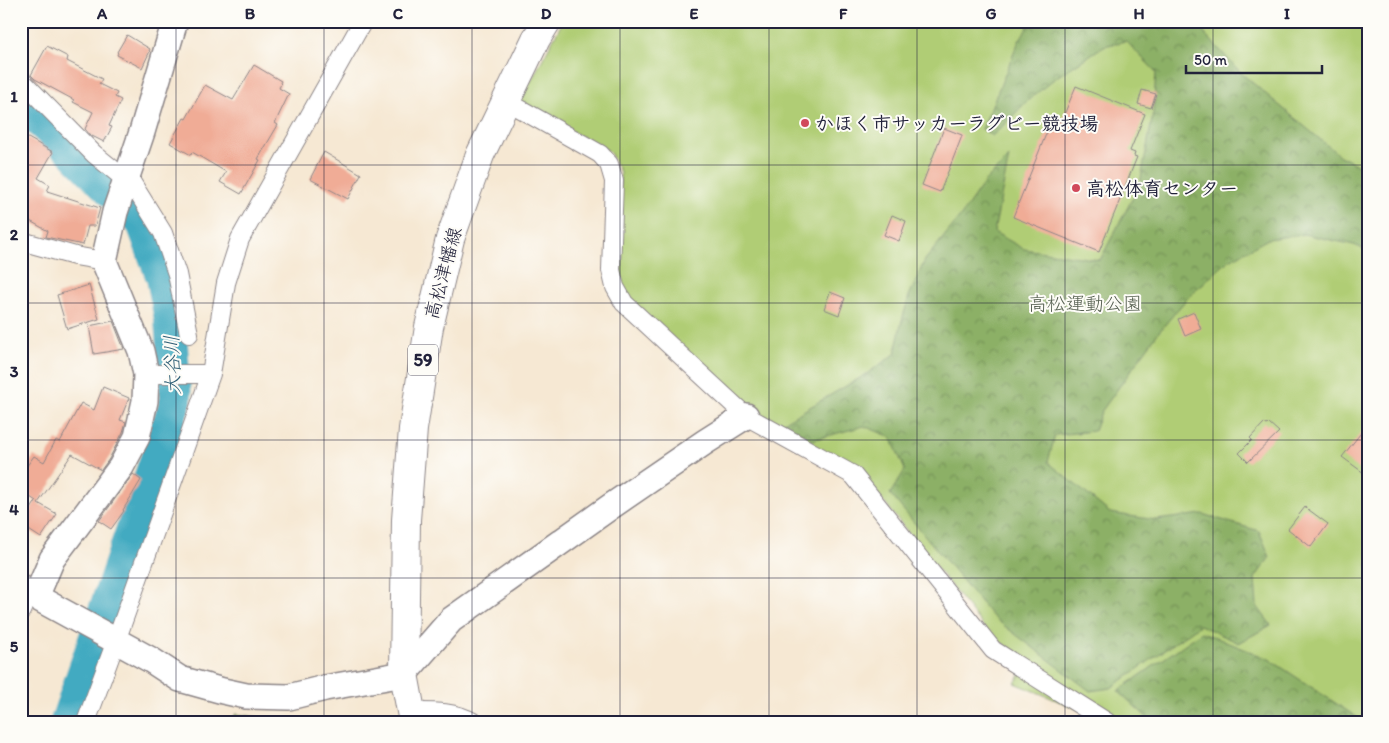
<svg xmlns="http://www.w3.org/2000/svg" width="1389" height="743" viewBox="0 0 1389 743" font-family="Itim,'Klee One',sans-serif">
  <style>
    .green { fill: #b0cd74; stroke: #697858 }
    .forest { fill: url(#forest-crowns); stroke: #576950 }
    .lines { fill: none; stroke-linecap: round; stroke-linejoin: round }
    .river { stroke: #42aac1; stroke-width: 32 }
    .building { fill: #f0ac96 }
    .street-casing { stroke: #8c8587; stroke-width: 20 }
    .secondary-casing { stroke: #8c8587; stroke-width: 28 }
    .primary-casing { stroke: #8c8587; stroke-width: 30 }
    .street { stroke: #fff; stroke-width: 18 }
    .secondary { stroke: #fff; stroke-width: 25 }
    .primary { stroke: #fff; stroke-width: 28 }
    .grid { fill: none; stroke: #22223b; stroke-width: 1; stroke-opacity: 0.55 }
    .poi-dot { fill: #d1495b; stroke: #fdfcf7; stroke-width: 2 }
    .labels { text-anchor: middle; dominant-baseline: central; stroke-width: 4; stroke-linejoin: round; paint-order: stroke }
    .shield { fill: #fdfcf7; stroke: #646373; stroke-width: 1 }
    .shield-label { font-size: 18px; font-weight: bold; fill: #22223b }
    .poi-label { font-size: 19px; font-weight: bold; fill: #22223b; stroke: #fdfcf7; text-anchor: start }
    .street-label { font-size: 19px; fill: #22223b; stroke: #fdfcf7 }
    .park-label { font-size: 19px; fill: #545e4f; stroke: #fdfcf7 }
    .water-label { font-size: 20px; font-style: italic; fill: #305f77; stroke: #fdfcf7 }
    .neatline { fill: none; stroke: #22223b; stroke-width: 2 }
    .grid-label { font-size: 16px; text-anchor: middle; font-weight: bold; fill: #22223b }
  </style>
  <defs>
    <pattern id="forest-crowns" width="20" height="18" patternUnits="userSpaceOnUse" patternTransform="scale(1.25)"><rect width="20" height="18" fill="#8cb066"/><path d="M2 6a3 3 0 1 1 6 0M12 15a3 3 0 1 1 6 0" fill="none" stroke="#728f55"/></pattern>
  </defs>
  <rect width="100%" height="100%" fill="#fdfcf7"/>
  <filter id="ink" filterUnits="userSpaceOnUse"><feTurbulence type="fractalNoise" baseFrequency=".02" numOctaves="2"/><feDisplacementMap in="SourceGraphic" scale="10" xChannelSelector="R" yChannelSelector="G"/><feConvolveMatrix kernelMatrix="1 2 1 2 8 2 1 2 1" color-interpolation-filters="sRGB"/></filter>
  <filter id="wash" filterUnits="userSpaceOnUse"><feTurbulence type="fractalNoise" baseFrequency=".0096" numOctaves="4" result="noise"/><feDisplacementMap in="SourceGraphic" scale="20" xChannelSelector="R" yChannelSelector="G"/><feGaussianBlur stdDeviation="1.12" result="paint"/><feColorMatrix in="noise" values="0 0 0 0 0 0 0 0 0 0 0 0 0 0 0 0 0 1.4 0 .05"/><feComposite in="paint" operator="in"/></filter>
  <g filter="url(#wash)">
    <rect width="100%" height="100%" fill="#f6e8d3"/>
    <path class="green" d="M563 21H1368V722H1109L1015 683 1029 661 991 636 859 471 762 420 626 298 620 286V172L609 151 519 103Z"/>
    <path class="forest" d="M1031 21H1193L1242 74 1340 156 1368 170V251L1354 245 1304 234 1268 239 1228 261 1189 296 1158 333 1101 412 1094 431 1055 435 1048 462 1110 513 1156 520 1202 514 1259 531 1270 557 1255 578 1257 606 1271 625 1239 643 1200 625 1111 688 1090 691 994 618 890 494 905 470 891 437 864 426 812 440 784 422 865 375 895 354 901 324 909 296 925 260 960 217 986 180 1009 157 994 232 1024 249 1100 260 1140 184 1153 114 1156 72 1126 41 1104 46 1055 78 1025 103 1009 120 992 136 982 129 1019 41Z
      M21 260H25L21 486Z
      M1202 632 1269 659 1364 722H1152L1118 691Z
      M236 714 288 722H229Z"/>
    <g class="lines">
      <path class="river" d="M21 105 68 148 142 223 162 278 170 319 176 400 66 722"/>
    </g>
    <g id="blocks">
      <path class="building" d="M127 35 150 49 149 51H150L142 68 117 55 118 53 117 52Z
        M47 46 68 57 67 61 102 79 99 84 117 93 115 97 121 100 109 126 112 127 104 142 90 135 85 129 93 112 73 102 74 100 35 79 31 75Z
        M254 65 281 81 280 83 281 84 279 88 289 94 275 123 278 125 258 159 260 160 241 194 220 182 226 172 192 152 191 155 170 143 184 118 186 119 205 85 233 100Z
        M1076 86 1145 114 1130 151 1135 153 1134 156 1137 157 1099 252 1013 217 1052 119 1061 122Z
        M1142 90 1156 94 1151 108 1138 104Z
        M944 128 962 135V136L940 192 922 185Z
        M21 134 53 152 38 178 50 185 47 191 100 208 95 226H88L83 245 46 237 48 231 21 216Z
        M324 152 361 174 348 199 310 179Z
        M892 215 906 221 899 241 884 235Z
        M89 285 99 319 67 329 57 295Z
        M830 292 845 298 839 315 824 309Z
        M1194 312 1201 329 1185 336 1178 319Z
        M113 321 124 349 94 354 89 326Z
        M103 387 129 398 120 420 126 422 123 432 109 459 101 470 72 454 38 503 57 514 41 538 21 525 36 501 21 491V474L34 456 44 462 56 440 60 442 81 403 94 410Z
        M1264 423 1267 425 1269 423 1279 432 1248 462 1239 453 1252 440 1250 438Z
        M1368 424V476L1342 457Z
        M133 474 141 480 123 510 124 511 111 529 99 521Z
        M1305 507 1328 524 1311 547 1288 529Z"/>
    </g>
  </g>
  <g filter="url(#ink)">
    <use href="#blocks" fill-opacity="0" stroke="#8c8587" stroke-width="1"/>
    <g class="lines">
      <defs>
        <path id="street" d="M21 80 94 154 126 180 132 183 163 233 177 274 189 334
          M506 101 600 154 609 164 614 181 611 270 615 287 624 303 746 416 853 475 993 650 1107 722
          M21 241 75 256 104 261
          M146 374H211L226 283 240 239 363 21
          M21 611 29 593
          M411 712C432 712 454 711 473 722
          M86 722 116 641 211 374"/>
        <path id="secondary" d="M21 588 36 597 151 660 180 679 223 691 246 696 289 697 325 688 404 674 451 620 610 507 705 442 746 416
          M36 597 52 559 121 467 137 437 145 401 146 374 141 351 104 261 115 212 142 132 175 21"/>
        <path id="primary" d="M413 722 404 674 406 520 413 429 429 327 450 239 480 155 536 39 547 21"/>
      </defs>
      <use href="#street" class="street-casing"/>
      <use href="#secondary" class="secondary-casing"/>
      <use href="#primary" class="primary-casing"/>
      <use href="#street" class="street"/>
      <use href="#secondary" class="secondary"/>
      <use href="#primary" class="primary"/>
    </g>
  </g>
  <path class="grid" d="M176 21V722M324 21V722M472 21V722M620 21V722M769 21V722M917 21V722M1065 21V722M1213 21V722M21 165H1368M21 303H1368M21 440H1368M21 578H1368"/>
  <g class="poi-dot">
    <circle cx="805" cy="123" r="5"/>
    <circle cx="1076" cy="188" r="5"/>
  </g>
  <g class="labels">
    <rect class="shield" x="408" y="344.5" width="30" height="31" rx="4"/>
    <g class="shield-label">
      <text x="423" y="360">59</text>
    </g>
    <g class="poi-label">
      <text x="815" y="123">かほく市サッカーラグビー競技場</text>
      <text x="1086" y="188">高松体育センター</text>
    </g>
    <g class="street-label">
      <text transform="translate(443 273) rotate(-75)">高松津幡線</text>
    </g>
    <g class="park-label">
      <text x="1085" y="303">高松運動公園</text>
    </g>
    <g class="water-label">
      <text transform="translate(172 365) rotate(-92)">大谷川</text>
    </g>
  </g>
  <rect width="1389" height="743" fill="none" stroke="#fdfcf7" stroke-width="55"/>
  <path d="M1186 65v8h136v-8" fill="none" stroke="#22223b" stroke-width="2.5"/>
  <text x="1194" y="65" font-size="15" fill="#22223b" stroke="#fdfcf7" stroke-width="4" paint-order="stroke">50 m</text>
  <rect x="28" y="28" width="1334" height="688" class="neatline"/>
  <g class="grid-label">
    <text x="102" y="19">A</text>
    <text x="250" y="19">B</text>
    <text x="398" y="19">C</text>
    <text x="546" y="19">D</text>
    <text x="694" y="19">E</text>
    <text x="843" y="19">F</text>
    <text x="991" y="19">G</text>
    <text x="1139" y="19">H</text>
    <text x="1287" y="19">I</text>
    <text x="14" y="102">1</text>
    <text x="14" y="240">2</text>
    <text x="14" y="377">3</text>
    <text x="14" y="515">4</text>
    <text x="14" y="652">5</text>
  </g>
</svg>
